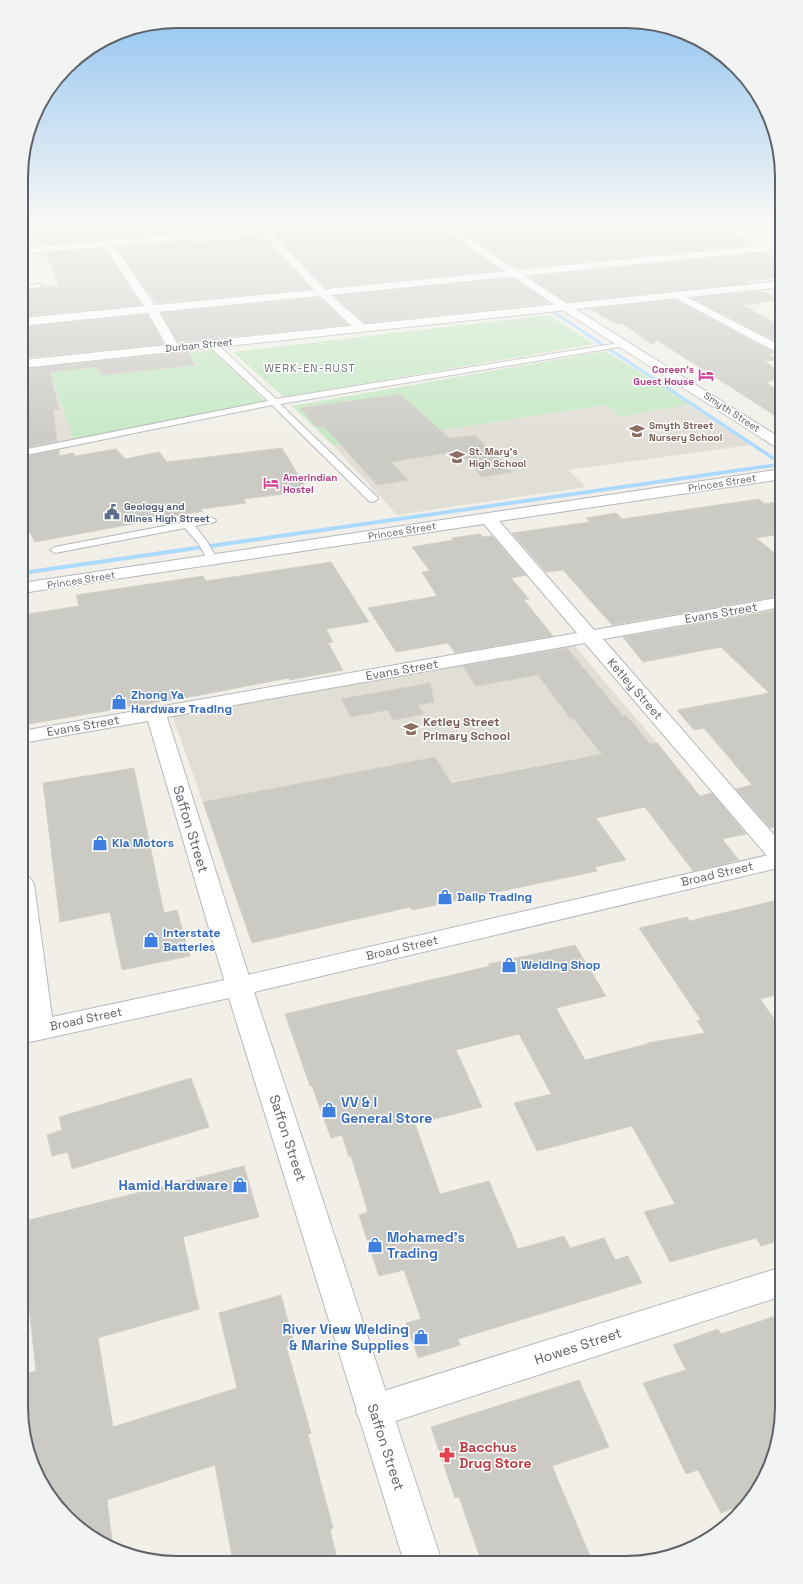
<svg xmlns="http://www.w3.org/2000/svg" width="803" height="1584" viewBox="0 0 803 1584" font-family="'Space Grotesk',sans-serif">
  <style>
    .education { fill: #e1ded6 }
    .green { fill: #c5e8c5 }
    .lines { fill: none; stroke-linecap: round; stroke-linejoin: round }
    .stream { fill: #aadaff; fill-rule: evenodd }
    .building { fill: #cccac5; stroke: #d6d1c6 }
    .service-casing { stroke: #b5b8bc; stroke-width: 2 }
    .minor-casing { stroke: #b5b8bc; stroke-width: 2 }
    .tertiary-casing { stroke: #b5b8bc; stroke-width: 2 }
    .secondary-casing { stroke: #b6babf; stroke-width: 2 }
    .service { fill: #fff; fill-rule: evenodd }
    .minor { fill: #fff; fill-rule: evenodd }
    .tertiary { fill: #fff; fill-rule: evenodd }
    .secondary { fill: #fff; fill-rule: evenodd }
    .labels { text-anchor: middle; dominant-baseline: central; stroke-width: 3; stroke-linejoin: round; paint-order: stroke }
    .far-street-label { font-size: 10px; fill: #5f6368; stroke: #fff }
    .far-hotel-label { font-size: 10px; font-weight: bold; fill: #b23c85; stroke: #fff; text-anchor: end }
    .far-education-label { font-size: 10px; font-weight: bold; fill: #785e54; stroke: #fff; text-anchor: start }
    .far-service-label { font-size: 10px; font-weight: bold; fill: #4e5e75; stroke: #fff; text-anchor: start }
    .far-neighbourhood-label { font-size: 11px; letter-spacing: 1px; fill: #70757a; stroke: #fff }
    .street-label { font-size: 12px; fill: #5f6368; stroke: #fff }
    .shop-label { font-size: 12px; font-weight: bold; fill: #366cbe; stroke: #fff; text-anchor: start }
    .education-label { font-size: 12px; font-weight: bold; fill: #785e54; stroke: #fff; text-anchor: start }
    .near-street-label { font-size: 14px; fill: #5f6368; stroke: #fff }
    .near-shop-label { font-size: 14px; font-weight: bold; fill: #366cbe; stroke: #fff; text-anchor: start }
    .near-health-label { font-size: 14px; font-weight: bold; fill: #be3a42; stroke: #fff; text-anchor: start }
    .rim { fill: none; stroke: #5f6368; stroke-width: 2 }
  </style>
  <rect width="100%" height="100%" fill="#f1efe8"/>
  <path class="education" d="M22 223H211L218 232 22 248Z
    M48 368 74 440 22 450V371Z
    M690 404 750 445 568 470 586 487 397 515 334 446 607 405 620 417Z
    M572 643 657 743 450 782 434 757 203 802 172 715Z"/>
  <path class="green" d="M549 315 594 344 284 397 233 352Z
    M212 350 266 402 74 440 48 368Z
    M606 351 690 404 620 417 606 405 334 446 292 406Z"/>
  <g class="lines">
    <path class="stream" d="M554 312H556L782 462V466L22 575V571L777 463 554 314Z"/>
  </g>
  <path class="building" d="M60 223H92L95 228 150 223H179L186 232 42 245 34 225Z
    M233 223H286L237 228Z
    M350 223H433L501 270 326 287 274 234 344 227Z
    M449 223H709L741 239 736 240 748 245 517 268Z
    M728 223H758V229L743 230Z
    M261 235 311 289 156 303 117 247 192 241 194 243 246 238 244 236Z
    M104 248 141 305 22 316V291L59 285 46 253Z
    M764 253 782 262V277L745 281 749 283 566 302 529 277Z
    M513 278 550 303 365 323 335 296Z
    M763 291 780 300 742 305 782 327V344L692 298Z
    M319 298 348 325 178 342 161 313Z
    M675 300 775 353 768 354 778 360 765 361 782 375V379L767 381 769 382 766 383 782 393V420L657 340 653 345 622 323 616 324 591 309Z
    M147 315 164 344 22 358V327Z
    M188 352 195 365 101 375 97 367 50 372 59 409 53 410 57 441 22 448V369Z
    M400 394 449 438 475 435 512 472 482 477 458 451 391 462 408 480 377 485 324 426 317 427 300 408Z
    M282 448 308 491 244 499 246 503 201 509 203 511 35 542 22 519V457L59 450V456L73 453 75 456 116 449 125 459 159 452 167 462Z
    M759 499 765 504 782 501V534L756 538 782 559V596L612 625 563 570 546 572 512 533 590 522 586 518 616 513 622 519Z
    M480 534 483 537 492 536 526 575 511 578 529 599 524 600 553 636 455 653 448 643 396 652 368 608 437 596 422 572 430 571 412 547 453 540 452 538Z
    M331 562 369 622 326 629 333 642 328 643 343 670 290 680 289 678 195 696 22 725V615L79 606 76 595 203 576 206 581Z
    M782 609V826L770 828 736 789 752 785 704 728 694 730 677 710 769 693 721 647 643 662 623 637Z
    M567 648 623 716 626 715 650 744 657 743 700 796 712 793 746 834 722 839 739 860 693 871 645 807 596 818 626 860 595 867 597 871 412 910 410 907 252 943 203 802 435 757 451 783 602 754 573 718 571 719 538 675 476 686 463 666Z
    M430 683 434 702 418 705 424 714 393 720 388 710 351 717 341 699Z
    M134 768 164 913 177 910 190 956 122 970 110 912 60 922 43 783Z
    M782 899V993L760 999 782 1030V1240L761 1246 756 1238 670 1262 644 1212 675 1204 632 1126 537 1151 514 1103 551 1094 519 1034 456 1050 482 1107 415 1124 440 1194 489 1181 518 1249 564 1236 570 1248 604 1238 615 1260 628 1256 642 1283 458 1339 460 1345 418 1358 406 1323 421 1319 404 1270 379 1276 359 1215 368 1212 351 1156 349 1157 342 1135 331 1138 312 1086H310L285 1014 490 966 488 964 575 945 606 996 556 1008 585 1060 647 1044V1043L705 1033 697 1021 701 1020 639 928 687 917 689 921Z
    M191 1078 209 1127 72 1169 68 1152 52 1156 47 1135 62 1130 59 1117Z
    M244 1166 259 1217 183 1237 199 1309 98 1338 113 1427 237 1388 219 1313 281 1295 294 1343 286 1346 311 1433 308 1434 333 1528 330 1530 338 1562H233L215 1465 107 1500 113 1548 108 1547 74 1524 47 1493 32 1463 22 1375 36 1371 26 1279 21 1280V1222Z
    M782 1314V1417L770 1466 750 1502 721 1513 698 1470 686 1474 643 1383 686 1370 673 1345 718 1329 721 1334Z
    M579 1380 609 1447 552 1466 593 1563H482L459 1497 455 1498 431 1427Z"/>
  <g class="lines">
    <defs>
      <path id="service" d="M39 284 43 286 41 287 22 290V286Z
        M209 342H215L276 399 625 342 629 344 625 346 280 404 377 497 378 499 373 502 369 501 272 405 22 456V450L268 401 209 346Z
        M211 517 216 520 215 522 195 526 206 540 218 560 213 563 209 562 198 543 185 528 55 553 50 550 55 547Z"/>
      <path id="minor" d="M710 223H724L743 232 782 228V234L754 237 773 245 774 248 769 251 331 295 365 325 367 328 365 331H357L320 296 159 312 180 348 178 351H170L168 348 148 313 22 326V318L144 306 102 243 107 240 111 241 155 305 314 290 261 232 259 230 264 227 267 228 325 289 758 246Z
        M677 292 782 346V355L673 297 671 295 673 293Z
        M782 469V479L499 521 594 630 782 597V607L603 639 782 844V866L774 864 585 643 167 717 252 986 248 993 239 995 230 993 226 986 148 721 22 743V731L577 633 484 524 22 593V583Z
        M782 1267V1296L374 1428 361 1423 356 1411 361 1399 374 1394Z"/>
      <path id="tertiary" d="M307 223H349L344 226 22 254V248Z
        M782 281V287L22 368V360Z"/>
      <path id="secondary" d="M434 223H446L569 305 782 439V449L777 448 561 309Z
        M782 852V867L254 992 442 1562H404L229 998 21 1044V1024L26 1023 21 986 22 876 30 878 34 884 52 1017 239 977Z"/>
    </defs>
    <use href="#service" class="service-casing"/>
    <use href="#minor" class="minor-casing"/>
    <use href="#tertiary" class="tertiary-casing"/>
    <use href="#secondary" class="secondary-casing"/>
    <use href="#service" class="service"/>
    <use href="#minor" class="minor"/>
    <use href="#tertiary" class="tertiary"/>
    <use href="#secondary" class="secondary"/>
  </g>
  <linearGradient id="sky" x2="0" y2="1"><stop stop-color="#8fc3f1"/><stop offset="0.5" stop-color="#f9f8f5"/><stop offset="1" stop-color="#f9f8f5" stop-opacity="0"/></linearGradient>
  <rect width="803" height="445" fill="url(#sky)"/>
  <defs>
    <symbol id="hotel-bare" viewBox="-9 -9 18 18"><path d="M-6-4.5h1.5V1H6V5H4.5V3h-9V5H-6ZM-4 0a1.8 1.8 0 1 1 3.6 0ZM.5 0V-2.5h3Q6-2.5 6 0Z" fill="#d1479c" stroke="#fff" stroke-width="2.5" paint-order="stroke"/></symbol>
    <symbol id="school-bare" viewBox="-9 -9 18 18"><path d="M0-5L7-2L0 1L-7-2ZM-4 1L0 2.5L4 1V4Q0 6-4 4Z" fill="#8d6e63" stroke="#fff" stroke-width="2.5" paint-order="stroke"/></symbol>
    <symbol id="civic-bare" viewBox="-9 -9 18 18"><path d="M-.6-6.5H3V-4.5H.6V-3L4-1V1h2V6H-6V1h2V-1L-.6-3ZM-1.2 2.5V6h2.4V2.5Z" fill="#5c6f8a" stroke="#fff" stroke-width="2.5" paint-order="stroke"/></symbol>
    <symbol id="shop-bare" viewBox="-9 -9 18 18"><path d="M-5-2.5h2.3a2.7 3.5 0 0 1 5.4 0H5L5.5 6h-11ZM-1.5-2.5h3a1.5 2.3 0 0 0-3 0Z" fill="#3f7fe0" stroke="#fff" stroke-width="2.5" paint-order="stroke"/></symbol>
    <symbol id="pharmacy-bare" viewBox="-9 -9 18 18"><path d="M-2-6h4v4h4v4h-4v4h-4v-4h-4v-4h4Z" fill="#e0444e" stroke="#fff" stroke-width="2.5" paint-order="stroke"/></symbol>
  </defs>
  <g fill-rule="evenodd">
    <use href="#hotel-bare" x="695" y="364" width="22" height="22"/>
    <use href="#school-bare" x="626" y="420" width="22" height="22"/>
    <use href="#school-bare" x="446" y="446" width="22" height="22"/>
    <use href="#hotel-bare" x="260" y="472" width="22" height="22"/>
    <use href="#civic-bare" x="101" y="501" width="22" height="22"/>
    <use href="#shop-bare" x="108" y="691" width="22" height="22"/>
    <use href="#school-bare" x="400" y="718" width="22" height="22"/>
    <use href="#shop-bare" x="89" y="832" width="22" height="22"/>
    <use href="#shop-bare" x="434" y="886" width="22" height="22"/>
    <use href="#shop-bare" x="140" y="929" width="22" height="22"/>
    <use href="#shop-bare" x="498" y="954" width="22" height="22"/>
    <use href="#shop-bare" x="318" y="1099" width="22" height="22"/>
    <use href="#shop-bare" x="229" y="1174" width="22" height="22"/>
    <use href="#shop-bare" x="364" y="1234" width="22" height="22"/>
    <use href="#shop-bare" x="410" y="1326" width="22" height="22"/>
    <use href="#pharmacy-bare" x="436" y="1444" width="22" height="22"/>
  </g>
  <g class="labels">
    <g class="far-street-label">
      <text transform="translate(199 345) rotate(-6)">Durban Street</text>
      <text transform="translate(732 412) rotate(33)">Smyth Street</text>
      <text transform="translate(722 483) rotate(-9)">Princes Street</text>
      <text transform="translate(402 531) rotate(-9)">Princes Street</text>
      <text transform="translate(81 580) rotate(-9)">Princes Street</text>
    </g>
    <g class="far-hotel-label">
      <text x="694" y="369">Coreen's<tspan x="694" dy="12">Guest House</tspan></text>
      <text x="283" y="477" text-anchor="start">Amerindian<tspan x="283" dy="12">Hostel</tspan></text>
    </g>
    <g class="far-education-label">
      <text x="649" y="425">Smyth Street<tspan x="649" dy="12">Nursery School</tspan></text>
      <text x="469" y="451">St. Mary's<tspan x="469" dy="12">High School</tspan></text>
    </g>
    <g class="far-service-label">
      <text x="124" y="506">Geology and<tspan x="124" dy="12">Mines High Street</tspan></text>
    </g>
    <g class="far-neighbourhood-label">
      <text x="310" y="368">WERK-EN-RUST</text>
    </g>
    <g class="street-label">
      <text transform="translate(721 613) rotate(-10)">Evans Street</text>
      <text transform="translate(402 670) rotate(-10)">Evans Street</text>
      <text transform="translate(635 689) rotate(49)">Ketley Street</text>
      <text transform="translate(83 726) rotate(-10)">Evans Street</text>
      <text transform="translate(717 874) rotate(-13)">Broad Street</text>
      <text transform="translate(402 948) rotate(-13)">Broad Street</text>
      <text transform="translate(86 1019) rotate(-12)">Broad Street</text>
    </g>
    <g class="shop-label">
      <text x="131" y="695">Zhong Ya<tspan x="131" dy="14">Hardware Trading</tspan></text>
      <text x="112" y="843">Kia Motors</text>
      <text x="457" y="897">Dalip Trading</text>
      <text x="163" y="933">Interstate<tspan x="163" dy="14">Batteries</tspan></text>
      <text x="521" y="965">Welding Shop</text>
    </g>
    <g class="education-label">
      <text x="423" y="722">Ketley Street<tspan x="423" dy="14">Primary School</tspan></text>
    </g>
    <g class="near-street-label">
      <text transform="translate(191 829) rotate(73)">Saffon Street</text>
      <text transform="translate(288 1138) rotate(72)">Saffon Street</text>
      <text transform="translate(578 1346) rotate(-18)">Howes Street</text>
      <text transform="translate(386 1447) rotate(72)">Saffon Street</text>
    </g>
    <g class="near-shop-label">
      <text x="341" y="1102">VV &amp; I<tspan x="341" dy="16">General Store</tspan></text>
      <text x="228" y="1185" text-anchor="end">Hamid Hardware</text>
      <text x="387" y="1237">Mohamed's<tspan x="387" dy="16">Trading</tspan></text>
      <text x="409" y="1329" text-anchor="end">River View Welding<tspan x="409" dy="16">&amp; Marine Supplies</tspan></text>
    </g>
    <g class="near-health-label">
      <text x="459" y="1447">Bacchus<tspan x="459" dy="16">Drug Store</tspan></text>
    </g>
  </g>
  <path d="M0 0H803V1584H0ZM177 28H626A149 149 0 0 1 775 177V1407A149 149 0 0 1 626 1556H177A149 149 0 0 1 28 1407V177A149 149 0 0 1 177 28Z" fill="#f2f3f3" fill-rule="evenodd"/>
  <path class="rim" d="M177 28H626A149 149 0 0 1 775 177V1407A149 149 0 0 1 626 1556H177A149 149 0 0 1 28 1407V177A149 149 0 0 1 177 28Z"/>
</svg>
